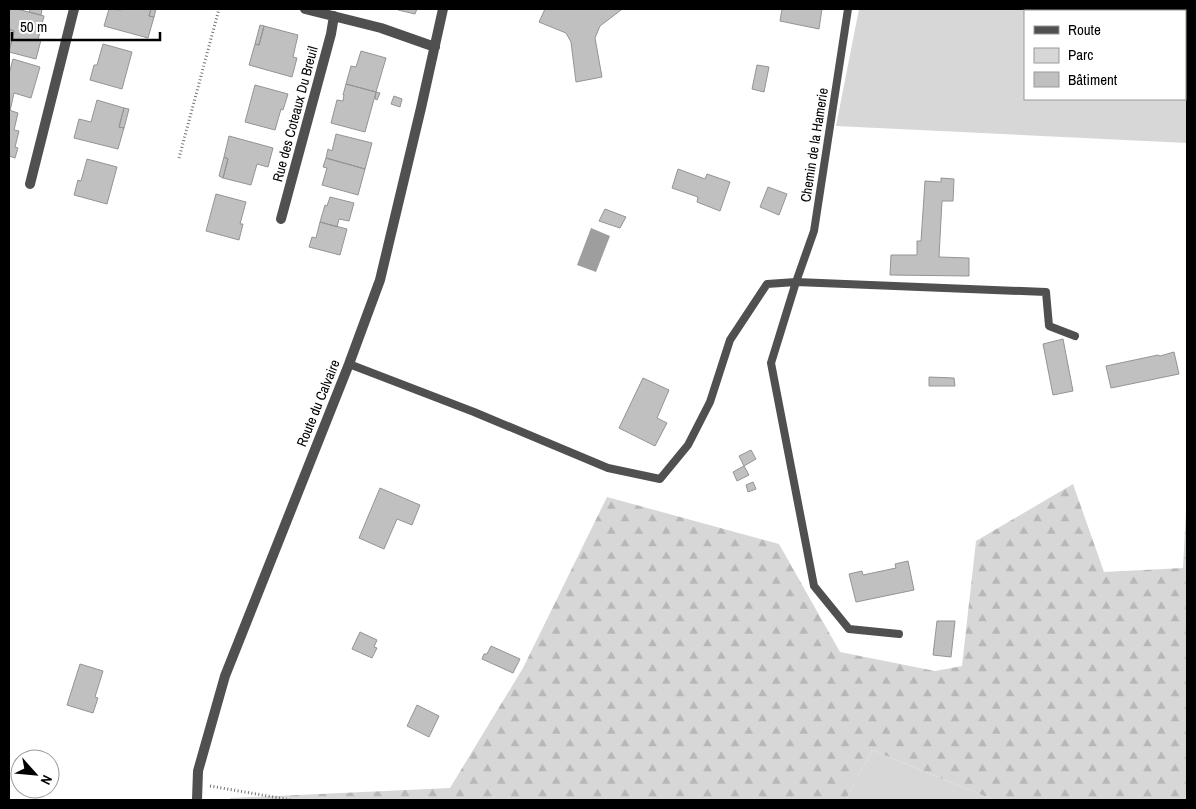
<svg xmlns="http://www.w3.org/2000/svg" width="1196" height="809" viewBox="0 0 1196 809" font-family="'Archivo Narrow',sans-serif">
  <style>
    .green { fill: #d7d7d7; fill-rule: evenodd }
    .forest { fill: url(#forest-firs) }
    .water { fill: #9e9e9e }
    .building { fill: #c0c0c0; stroke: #949494 }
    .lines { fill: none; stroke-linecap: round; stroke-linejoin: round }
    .path { stroke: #727272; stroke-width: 3; stroke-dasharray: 1 2.5; stroke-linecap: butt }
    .service { stroke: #505050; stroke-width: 8 }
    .minor { stroke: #505050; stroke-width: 10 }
    .labels { text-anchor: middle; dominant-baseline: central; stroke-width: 4; stroke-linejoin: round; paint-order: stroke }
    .street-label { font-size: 14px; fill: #000; stroke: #fff }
  </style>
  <defs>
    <pattern id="forest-firs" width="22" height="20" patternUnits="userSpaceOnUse" patternTransform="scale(1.25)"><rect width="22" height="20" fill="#d7d7d7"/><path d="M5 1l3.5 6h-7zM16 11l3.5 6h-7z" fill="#b7b7b7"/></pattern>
  </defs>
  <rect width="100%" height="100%" fill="#fff"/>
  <path class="green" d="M859 9H1187V143L836 126ZM1025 11H1185V99H1025Z
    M872 750 994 800H846Z"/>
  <path class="forest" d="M1073 484 1104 572 1183 568 1187 491V797L1185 800H994L872 750 846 800H230V798L450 788 523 668 607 497 779 544 840 652 935 671 962 666 976 541Z"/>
  <path class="water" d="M591 228 610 236 596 272 577 265Z"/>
  <path class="building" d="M9 9H17L44 16 38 40H41L36 59 9 52 14 31 9 29Z
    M30 9H42L41 15 29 12Z
    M109 9 121 10V9H151L149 16 154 17 148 38 104 26Z
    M151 9H156L154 17 149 16Z
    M399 9H417L415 14 398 10Z
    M545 9H620L621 10 600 26 595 38 602 77 576 82 571 42 566 33 539 22Z
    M782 9H822L819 29 780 21Z
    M260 25 264 26 259 45 255 44Z
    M264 26 298 35 293 57 297 58 292 77 249 65 255 44 259 45Z
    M9 29 14 31 9 51Z
    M103 44 132 52 122 89 90 80 94 65H97Z
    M361 51 386 58 376 92 346 84 351 66 356 67Z
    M13 59 40 67 31 98 14 93 10 111 9 74Z
    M757 65 769 67 764 92 752 89Z
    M346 84 376 92 365 132 331 123 337 100 343 101 344 95H343Z
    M255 85 288 94 283 110 281 109 275 130 245 122Z
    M376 92 380 93 377 100 375 99Z
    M394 96 402 99 400 107 391 104Z
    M97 100 124 108 119 127 124 128 118 149 74 138 79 119 91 122Z
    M124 108 129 109 124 128 119 127Z
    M9 110 18 113 14 130 19 131 15 147 18 148 15 158 9 156Z
    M336 134 372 143 365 169 326 158 328 149 332 151Z
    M229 136 273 148 268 167 257 164 251 185 223 178 228 159 224 157Z
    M224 157 228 159 223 178 219 176Z
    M326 158 365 169 358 195 322 185 327 168 323 167Z
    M87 159 117 167 107 204 74 195 78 180 81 181Z
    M678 169 705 179 707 174 730 182 720 211 697 202 698 197 672 188Z
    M941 178 954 179 953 201H942L939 257 969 258V276L890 275 891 255H917V241H921L925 181 941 182Z
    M768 187 787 194 779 215 760 207Z
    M216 194 246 202 240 224H243L239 240 206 231Z
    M330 197 354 203 349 221 339 219 337 227 320 222 325 205 327 206Z
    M605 209 626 217 620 228 599 221Z
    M320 222 347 229 340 255 309 247 312 237 316 238Z
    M1063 339 1073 391 1053 395 1043 344Z
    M1174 352 1179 374 1111 388 1106 366 1158 355 1160 356Z
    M929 377 954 378 955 386H929Z
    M643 378 669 390 657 418 667 423 655 446 619 428Z
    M751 450 756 459 744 466 739 456Z
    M744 466 749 475 737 481 733 472Z
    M753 482 756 489 748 492 746 485Z
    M380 488 420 505 412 525 397 519 384 549 359 538Z
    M908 561 914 590 856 602 849 574 862 571 863 575 896 568 895 564Z
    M937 621H955L951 657 933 655Z
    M360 632 377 640 374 647 377 648 372 658 352 649Z
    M491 646 520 659 513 673 482 659 484 654H487Z
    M80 664 103 671 95 697 98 698 93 713 67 705Z
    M417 705 439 716 429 737 407 726Z"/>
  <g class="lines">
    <path class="path" d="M179 158 219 9
      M210 786 291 800"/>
    <path class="service" d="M848 9 814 231 796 282 1046 292 1049 326 1075 336
      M349 364 474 412 608 468 660 479 688 445 710 402 730 340 767 284 796 282 771 363 814 586 849 629 899 634"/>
    <path class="minor" d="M305 9 381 28 435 47
      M30 184 74 9
      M281 219 331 34 334 16
      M197 800 198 771 225 676 349 364 380 280 421 108 443 9"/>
  </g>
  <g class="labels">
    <g class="street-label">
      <text transform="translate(295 114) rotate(-75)">Rue des Coteaux Du Breuil</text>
      <text transform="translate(814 145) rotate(-81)">Chemin de la Hamerie</text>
      <text transform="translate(318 403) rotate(-68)">Route du Calvaire</text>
    </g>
  </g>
  <rect width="1196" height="809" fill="none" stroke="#000000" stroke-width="20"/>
  <rect x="1024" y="10" width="162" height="90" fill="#ffffff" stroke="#999999"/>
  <rect x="1034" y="26" width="25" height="8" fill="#505050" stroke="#999999"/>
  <text x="1068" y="35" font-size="15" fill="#000000">Route</text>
  <rect x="1034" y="48" width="25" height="15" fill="#d7d7d7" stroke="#999999"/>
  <text x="1068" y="60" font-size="15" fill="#000000">Parc</text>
  <rect x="1034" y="72" width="25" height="15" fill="#c0c0c0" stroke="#999999"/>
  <text x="1068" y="85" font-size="15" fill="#000000">Bâtiment</text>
  <g transform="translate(35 774) rotate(117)"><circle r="24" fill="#ffffff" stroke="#999999"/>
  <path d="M0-4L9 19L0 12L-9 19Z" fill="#000000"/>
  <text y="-8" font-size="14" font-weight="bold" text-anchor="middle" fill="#000000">N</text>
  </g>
  <path d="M12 32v8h148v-8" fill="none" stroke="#000000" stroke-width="2.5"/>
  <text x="20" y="32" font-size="15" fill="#000000" stroke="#ffffff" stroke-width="4" paint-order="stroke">50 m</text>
</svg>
